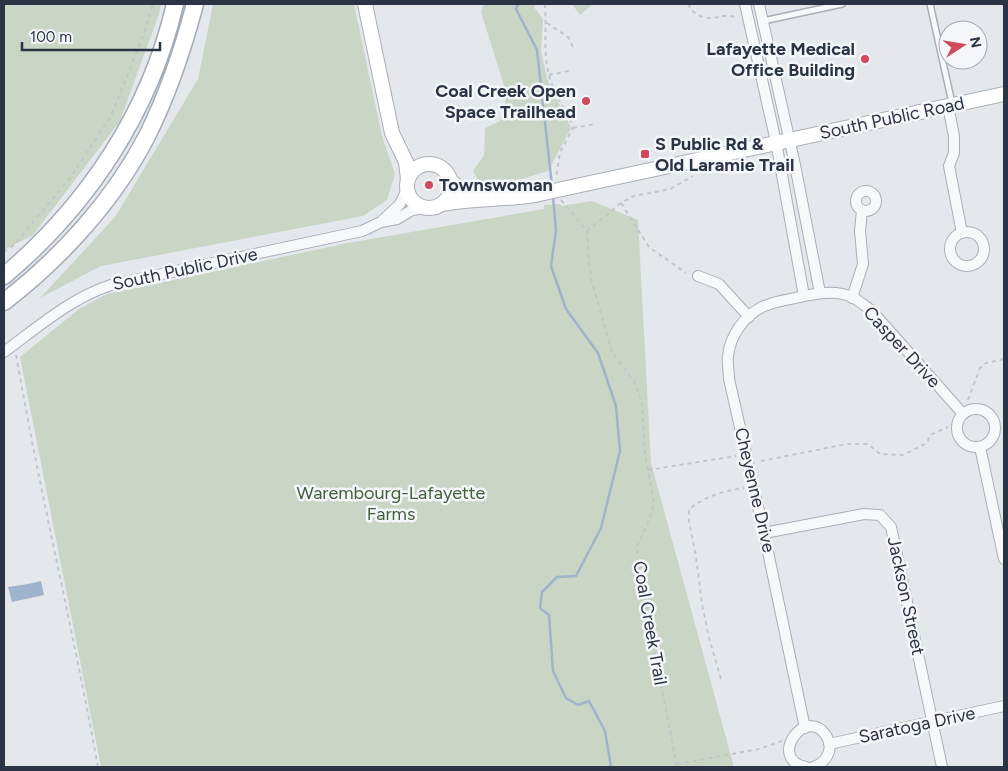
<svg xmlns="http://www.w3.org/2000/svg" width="1008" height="771" viewBox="0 0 1008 771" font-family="Figtree,sans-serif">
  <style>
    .green { fill: #c9d6c5 }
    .water { fill: #9fb4cc }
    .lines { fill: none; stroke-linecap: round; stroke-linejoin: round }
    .stream { stroke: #9fb4cc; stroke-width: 2.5 }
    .lane-casing { stroke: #a9aeb7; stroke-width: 8 }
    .street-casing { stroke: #a9aeb7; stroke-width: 12 }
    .secondary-casing { stroke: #a9aeb7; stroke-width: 16 }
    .primary-casing { stroke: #a3abb8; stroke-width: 19 }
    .path { stroke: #c2c5cb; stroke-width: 2; stroke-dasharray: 4 4; stroke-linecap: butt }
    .lane { stroke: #f7f8fa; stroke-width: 5 }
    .street { stroke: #f7f8fa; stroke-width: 10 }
    .secondary { stroke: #fff; stroke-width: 14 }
    .primary { stroke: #fff; stroke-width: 16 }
    .secondary-bridge-casing { stroke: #a9aeb7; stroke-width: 16; stroke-linecap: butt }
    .secondary-bridge { stroke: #fff; stroke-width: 14 }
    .poi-dot { fill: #d1495b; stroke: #f4f6f9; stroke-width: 2 }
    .labels { text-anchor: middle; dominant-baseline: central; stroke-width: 5; stroke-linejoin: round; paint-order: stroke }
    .poi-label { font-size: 18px; font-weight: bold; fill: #2b3445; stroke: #f4f6f9; text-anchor: end }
    .street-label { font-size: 18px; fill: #2b3445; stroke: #f4f6f9 }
    .park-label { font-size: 18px; fill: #3f6138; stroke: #f4f6f9 }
  </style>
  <rect width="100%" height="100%" fill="#e4e7ec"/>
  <path class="green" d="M4 4H161L159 14 120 121 33 235 4 250Z
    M213 4H354L382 136 395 174 387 200 363 216 101 266 40 298 115 217 198 79Z
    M484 4H536L534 7 543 19 541 50 547 79 571 128 548 171 512 182H479L473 171 484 155 485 128 500 121 507 95 481 12Z
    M572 4H593L580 15Z
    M592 201 638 220 651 463 734 767H101L20 357 79 309 107 294 348 243 544 209V205L561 204V206Z"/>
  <path class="water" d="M41 581 44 595 12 602 8 587C19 585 30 584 41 581Z"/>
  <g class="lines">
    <path class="stream" d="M518 4 516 9 537 50 552 186
      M553 196 556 230 551 266 566 309 598 353 616 406 620 451 601 528 576 576 557 577 542 592 540 608 549 615 553 671 566 698 578 705 589 701 605 731 611 767"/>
    <defs>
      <path id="lane" d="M930 4 952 103
        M763 21 842 4"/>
      <path id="street" d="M745 4 776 142 804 296
        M759 4 794 160 820 293
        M948 106 954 136V153L949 166 962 233
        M856 201a10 10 0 1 1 20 0a10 10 0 1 1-20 0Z
        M381 222 400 204 407 189
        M950 249a17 17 0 1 1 34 0a17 17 0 1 1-34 0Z
        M698 276 719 284 749 317
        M852 298 863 264 860 231 862 210
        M4 352C38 327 71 298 111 285L362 231 381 222 397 219 412 210 425 208
        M957 428a19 19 0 1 1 38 0a19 19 0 1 1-38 0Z
        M980 447 1004 559
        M764 533 864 514 880 515 891 527 942 767
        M805 728 764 533 729 379C729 371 727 363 728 356 730 336 744 316 762 307 772 302 784 300 795 298 813 294 834 289 852 297 858 300 865 306 871 310L963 414
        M829 744 1004 706
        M806 767C766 759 807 703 827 737 834 750 826 763 813 767"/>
      <path id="secondary" d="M365 4 392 133 406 162 408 179
        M407 186a22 22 0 1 1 44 0a22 22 0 1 1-44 0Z
        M451 181 459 188 484 199
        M576 186 1004 94
        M442 204C472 198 504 200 535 195"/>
      <path id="primary" d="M4 276C88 205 150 112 175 4
        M4 302C61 258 114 200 147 136 168 94 183 49 195 4"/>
    </defs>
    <use href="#lane" class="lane-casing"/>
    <use href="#street" class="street-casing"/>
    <use href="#secondary" class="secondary-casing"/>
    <use href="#primary" class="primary-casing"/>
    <path class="path" d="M545 4C547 30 542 56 551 82 556 98 568 112 573 128L560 152 556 178
      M689 4 690 9C712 28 719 10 737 18
      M547 23 568 37 573 47
      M549 75 569 71
      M573 128 596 124
      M561 200 587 231 589 263 592 282 612 352 634 381 642 402 645 454 654 503 650 518 637 546 638 565 677 767
      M621 203 649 247 686 273
      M587 231 621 203 634 196 670 189 693 176
      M4 252 14 245 70 178 111 116 145 31 153 4
      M16 355C40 493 73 629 98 767
      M968 400 980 368 986 363 1004 359
      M761 461 847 444H868L880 454 903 455 927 443 930 435 948 427
      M648 470 736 456
      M721 679 709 638 702 604 696 557 689 521V509C706 496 723 491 744 488
      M677 764 759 749 782 741"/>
    <use href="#lane" class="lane"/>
    <use href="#street" class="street"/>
    <use href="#secondary" class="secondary"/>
    <use href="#primary" class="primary"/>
    <defs>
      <path id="secondary-bridge" d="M535 195 576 186"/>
    </defs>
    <use href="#secondary-bridge" class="secondary-bridge-casing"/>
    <use href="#secondary-bridge" class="secondary-bridge"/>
  </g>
  <g class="poi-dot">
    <circle cx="865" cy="59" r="5"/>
    <circle cx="586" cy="101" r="5"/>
    <rect x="640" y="149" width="10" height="10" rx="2.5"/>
    <circle cx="429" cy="185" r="5"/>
  </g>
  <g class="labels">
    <g class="poi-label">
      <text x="855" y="49">Lafayette Medical<tspan x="855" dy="21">Office Building</tspan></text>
      <text x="576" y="91">Coal Creek Open<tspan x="576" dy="21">Space Trailhead</tspan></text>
      <text x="655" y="144" text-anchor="start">S Public Rd &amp;<tspan x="655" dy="21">Old Laramie Trail</tspan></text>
      <text x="439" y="185" text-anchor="start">Townswoman</text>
    </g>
    <g class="street-label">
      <text transform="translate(892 118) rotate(-12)">South Public Road</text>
      <text transform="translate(185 269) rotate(-12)">South Public Drive</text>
      <text transform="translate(902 347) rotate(47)">Casper Drive</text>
      <text transform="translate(755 490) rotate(77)">Cheyenne Drive</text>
      <text transform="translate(906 596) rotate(78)">Jackson Street</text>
      <text transform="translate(650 623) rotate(80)">Coal Creek Trail</text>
      <text transform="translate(917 725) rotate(-12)">Saratoga Drive</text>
    </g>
    <g class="park-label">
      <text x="391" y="493">Warembourg-Lafayette<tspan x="391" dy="21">Farms</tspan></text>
    </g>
  </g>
  <rect width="1008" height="771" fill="none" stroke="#2b3445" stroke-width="10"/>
  <g transform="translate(963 45) rotate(78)"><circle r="24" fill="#f4f6f9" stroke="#a4a8b1"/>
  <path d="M0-4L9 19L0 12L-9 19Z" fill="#d1495b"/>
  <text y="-8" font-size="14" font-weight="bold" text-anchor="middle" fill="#2b3445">N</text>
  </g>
  <path d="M22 42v8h138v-8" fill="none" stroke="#2b3445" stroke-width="2.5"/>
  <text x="30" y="42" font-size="15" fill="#2b3445" stroke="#f4f6f9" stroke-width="4" paint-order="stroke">100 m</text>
</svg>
